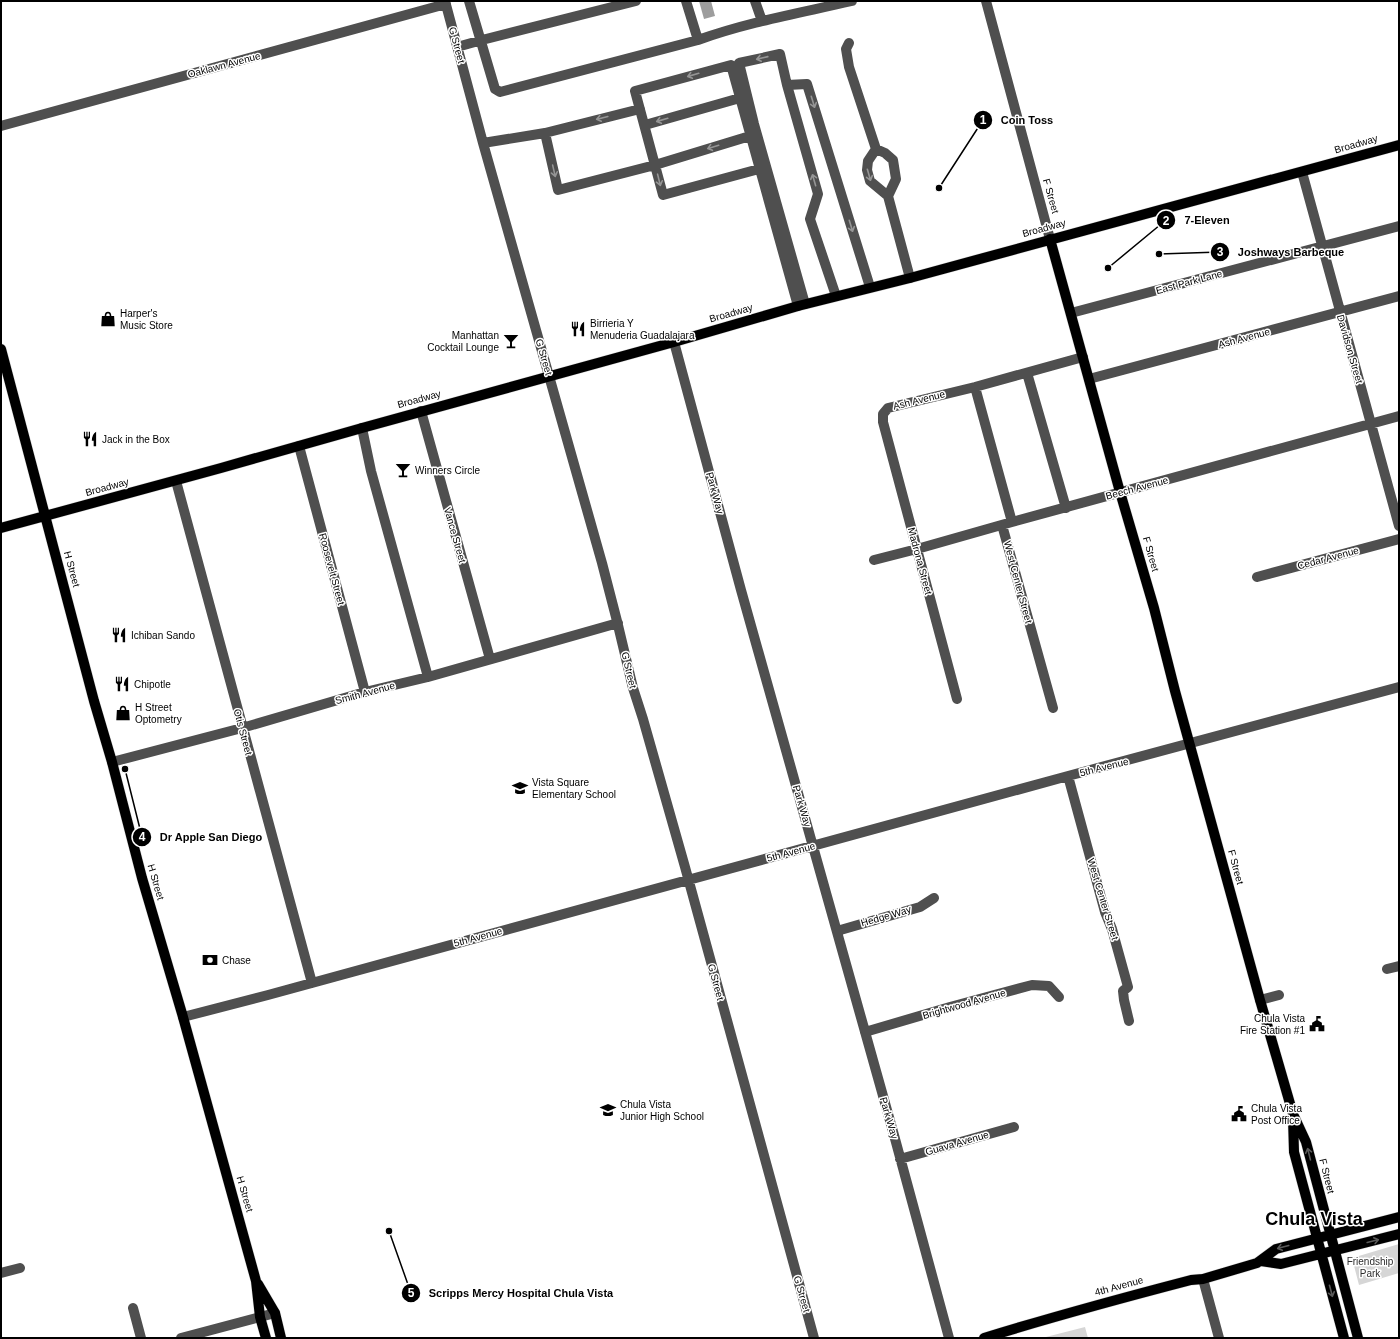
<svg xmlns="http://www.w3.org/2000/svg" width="1400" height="1339" viewBox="0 0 1400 1339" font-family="Arial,sans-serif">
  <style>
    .green { fill: #d6d6d6 }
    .water { fill: #9d9d9d }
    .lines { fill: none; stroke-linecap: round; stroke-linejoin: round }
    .major-casing { stroke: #dbdbdb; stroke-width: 11 }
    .minor { stroke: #4f4f4f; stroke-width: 10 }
    .major { stroke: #000; stroke-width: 10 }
    .oneway { stroke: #959595 }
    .oneway2 { stroke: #595959 }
    .labels { text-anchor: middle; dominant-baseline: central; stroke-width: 3; stroke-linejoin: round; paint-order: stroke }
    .street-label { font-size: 10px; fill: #000; stroke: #fff }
    .poi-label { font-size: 10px; fill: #000; stroke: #fff; text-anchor: start }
    .park-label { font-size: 10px; fill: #2d2d2d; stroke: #fff }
    .town-label { font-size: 18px; font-weight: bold; fill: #000; stroke: #fff }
    .leader { fill: none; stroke: #000; stroke-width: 1.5 }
    .callout-dot { fill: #000; stroke: #fff; stroke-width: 1.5 }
    .mark-label { font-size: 12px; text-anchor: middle; font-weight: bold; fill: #fff }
    .callout-label { font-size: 11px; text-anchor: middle; font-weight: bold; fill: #000; stroke: #fff; stroke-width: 3; stroke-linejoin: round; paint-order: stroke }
  </style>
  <rect width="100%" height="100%" fill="#fff"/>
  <path class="green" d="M1399 1244V1273L1359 1285 1352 1258Z
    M1085 1327 1088 1338H1042Z"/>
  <path class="water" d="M699 1H711L715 16 704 19Z"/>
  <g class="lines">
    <defs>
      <path id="major" d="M1050 239 1120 492 1154 608 1175 691 1260 1000 1293 1114 1306 1142 1358 1338
        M1 349 94 701 112 762 142 878 183 1017 256 1281 260 1317 266 1338
        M1 528 221 468 362 428 674 342 798 306 910 278 1399 145
        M1293 1118 1294 1152 1344 1338
        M1261 1261 1281 1264 1399 1234
        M258 1284 275 1313 281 1338
        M984 1338C1052 1317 1122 1298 1191 1280L1203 1279 1257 1263 1276 1249 1399 1217"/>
    </defs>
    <use href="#major" class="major-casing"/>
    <path class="minor" d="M445 1 483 143 602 563 617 621 633 688 643 719 685 867 814 1338
      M469 1 495 89 500 92 698 40C748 22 800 13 852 1
      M686 1 698 40
      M755 1 762 21
      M986 1 1050 239
      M849 43 846 49 849 67 876 149 885 153 893 160 896 179 888 196
      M457 47 482 40 636 1
      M787 85 807 84 870 287
      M645 125 740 98
      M1 126 446 4
      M545 133 558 190 655 165 750 136
      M483 143 545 133 640 109
      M876 149 868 161 867 170 870 181 888 196 910 278
      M759 169 663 195 635 91 731 65 798 306
      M1302 172 1399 526
      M805 304 754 124 739 63 780 54 787 85 818 194 810 219 836 296
      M1071 313 1399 226
      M674 342 741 590 894 1135 949 1338
      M1027 373 1066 508
      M1089 379 1399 296
      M975 387 1012 522
      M421 411 490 659
      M362 428 371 471 428 677
      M299 446 365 692
      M176 481 312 983
      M1002 525 1053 708
      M874 560 917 549 1012 522 1399 416
      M1257 577 1399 539
      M957 699 883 422V414L888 408 975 387 1083 357
      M112 762 242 728 365 692 428 677 618 623
      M1068 776 1105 912 1112 929 1128 987 1123 991 1124 1000 1129 1021
      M837 931 920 907 934 898
      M1387 969 1399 966
      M1260 1000 1279 995
      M183 1017 268 995 1068 776 1399 687
      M865 1032 950 1007 1032 985 1049 986 1059 997
      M900 1159 1014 1127
      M1 1273 20 1268
      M1203 1279 1219 1338
      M133 1308 141 1338
      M181 1338 275 1313"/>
    <use href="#major" class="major"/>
  </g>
  <defs><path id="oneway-shaft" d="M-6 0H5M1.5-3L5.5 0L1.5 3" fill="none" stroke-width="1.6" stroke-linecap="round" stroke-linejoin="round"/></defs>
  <g class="oneway">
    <use href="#oneway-shaft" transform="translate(762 58) rotate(167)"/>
    <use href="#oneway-shaft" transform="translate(693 75) rotate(164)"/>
    <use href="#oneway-shaft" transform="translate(813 102) rotate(73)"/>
    <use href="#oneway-shaft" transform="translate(602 118) rotate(166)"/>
    <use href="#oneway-shaft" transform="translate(662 120) rotate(164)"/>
    <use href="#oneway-shaft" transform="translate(713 147) rotate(163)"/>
    <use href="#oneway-shaft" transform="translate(554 171) rotate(77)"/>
    <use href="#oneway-shaft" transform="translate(869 175) rotate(74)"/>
    <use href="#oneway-shaft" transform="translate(659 180) rotate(76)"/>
    <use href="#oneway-shaft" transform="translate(814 180) rotate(-106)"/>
    <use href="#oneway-shaft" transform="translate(851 226) rotate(73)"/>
  </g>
  <g class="oneway2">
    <use href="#oneway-shaft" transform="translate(1309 1154) rotate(-104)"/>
    <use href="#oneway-shaft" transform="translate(1373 1241) rotate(-14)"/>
    <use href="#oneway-shaft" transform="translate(1283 1247) rotate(165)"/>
    <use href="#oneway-shaft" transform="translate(1331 1291) rotate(75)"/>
  </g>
  <defs>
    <symbol id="shop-bare" viewBox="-9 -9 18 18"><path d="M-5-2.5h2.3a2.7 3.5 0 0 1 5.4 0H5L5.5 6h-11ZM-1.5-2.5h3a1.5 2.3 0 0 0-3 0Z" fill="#000" stroke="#fff" stroke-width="2.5" paint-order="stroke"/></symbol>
    <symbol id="restaurant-bare" viewBox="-9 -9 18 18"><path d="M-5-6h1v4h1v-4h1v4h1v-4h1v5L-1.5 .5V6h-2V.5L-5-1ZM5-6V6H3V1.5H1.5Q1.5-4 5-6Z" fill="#000" stroke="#fff" stroke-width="2.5" paint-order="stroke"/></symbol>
    <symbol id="bar-bare" viewBox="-9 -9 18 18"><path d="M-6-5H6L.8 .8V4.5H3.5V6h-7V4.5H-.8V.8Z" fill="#000" stroke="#fff" stroke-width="2.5" paint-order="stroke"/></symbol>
    <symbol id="school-bare" viewBox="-9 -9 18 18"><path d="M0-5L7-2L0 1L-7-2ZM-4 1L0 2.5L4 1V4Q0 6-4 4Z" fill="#000" stroke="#fff" stroke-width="2.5" paint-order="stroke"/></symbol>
    <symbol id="bank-bare" viewBox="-9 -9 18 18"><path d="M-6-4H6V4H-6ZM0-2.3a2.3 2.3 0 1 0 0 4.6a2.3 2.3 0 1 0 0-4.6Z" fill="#000" stroke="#fff" stroke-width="2.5" paint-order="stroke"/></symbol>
    <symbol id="civic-bare" viewBox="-9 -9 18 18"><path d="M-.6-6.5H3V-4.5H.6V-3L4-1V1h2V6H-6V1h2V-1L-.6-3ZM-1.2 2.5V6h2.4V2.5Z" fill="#000" stroke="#fff" stroke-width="2.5" paint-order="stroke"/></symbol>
  </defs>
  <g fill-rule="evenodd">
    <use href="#shop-bare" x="97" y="308" width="22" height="22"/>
    <use href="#restaurant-bare" x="567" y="318" width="22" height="22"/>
    <use href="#bar-bare" x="500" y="330" width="22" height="22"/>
    <use href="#restaurant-bare" x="79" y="428" width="22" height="22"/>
    <use href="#bar-bare" x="392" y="459" width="22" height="22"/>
    <use href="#restaurant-bare" x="108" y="624" width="22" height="22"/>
    <use href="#restaurant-bare" x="111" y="673" width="22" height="22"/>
    <use href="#shop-bare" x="112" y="702" width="22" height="22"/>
    <use href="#school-bare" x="509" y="777" width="22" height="22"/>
    <use href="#bank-bare" x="199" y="949" width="22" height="22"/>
    <use href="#civic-bare" x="1306" y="1013" width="22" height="22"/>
    <use href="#school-bare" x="597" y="1099" width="22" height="22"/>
    <use href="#civic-bare" x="1228" y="1103" width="22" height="22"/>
  </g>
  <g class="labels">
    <g class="street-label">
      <text transform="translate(457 45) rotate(75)">G Street</text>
      <text transform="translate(224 65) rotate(-15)">Oaklawn Avenue</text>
      <text transform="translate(1356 144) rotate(-16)">Broadway</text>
      <text transform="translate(1051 196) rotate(74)">F Street</text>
      <text transform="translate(1044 228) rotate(-15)">Broadway</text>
      <text transform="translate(1189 282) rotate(-15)">East Park Lane</text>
      <text transform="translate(731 313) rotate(-16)">Broadway</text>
      <text transform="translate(1244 338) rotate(-15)">Ash Avenue</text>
      <text transform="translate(1350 349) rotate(74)">Davidson Street</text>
      <text transform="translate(544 357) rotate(74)">G Street</text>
      <text transform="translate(419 399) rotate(-15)">Broadway</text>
      <text transform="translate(919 400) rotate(-14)">Ash Avenue</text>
      <text transform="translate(107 487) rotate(-15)">Broadway</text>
      <text transform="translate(1137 488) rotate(-15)">Beech Avenue</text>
      <text transform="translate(715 493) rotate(75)">Park Way</text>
      <text transform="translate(455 535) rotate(74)">Vance Street</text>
      <text transform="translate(1151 554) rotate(74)">F Street</text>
      <text transform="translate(1328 558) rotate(-15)">Cedar Avenue</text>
      <text transform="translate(920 561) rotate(75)">Madrona Street</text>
      <text transform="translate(72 569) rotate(75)">H Street</text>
      <text transform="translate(332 569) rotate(75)">Roosevelt Street</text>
      <text transform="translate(1018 582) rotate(75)">West Center Street</text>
      <text transform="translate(629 670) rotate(77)">G Street</text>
      <text transform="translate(365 693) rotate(-15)">Smith Avenue</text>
      <text transform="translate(243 732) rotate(75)">Otis Street</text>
      <text transform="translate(1104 767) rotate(-14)">5th Avenue</text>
      <text transform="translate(802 806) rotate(74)">Park Way</text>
      <text transform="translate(791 852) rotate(-15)">5th Avenue</text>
      <text transform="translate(1236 867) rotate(75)">F Street</text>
      <text transform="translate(156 882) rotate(74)">H Street</text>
      <text transform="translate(1103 899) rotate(73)">West Center Street</text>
      <text transform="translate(886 916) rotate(-16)">Hedge Way</text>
      <text transform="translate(478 937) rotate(-15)">5th Avenue</text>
      <text transform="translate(716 982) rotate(75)">G Street</text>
      <text transform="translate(964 1004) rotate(-16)">Brightwood Avenue</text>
      <text transform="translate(889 1118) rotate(74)">Park Way</text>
      <text transform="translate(957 1143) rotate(-16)">Guava Avenue</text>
      <text transform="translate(1327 1176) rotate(76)">F Street</text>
      <text transform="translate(245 1194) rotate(74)">H Street</text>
      <text transform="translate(1119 1286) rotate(-15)">4th Avenue</text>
      <text transform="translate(802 1294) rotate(74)">G Street</text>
    </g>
    <g class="poi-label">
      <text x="120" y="313">Harper's<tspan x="120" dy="12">Music Store</tspan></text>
      <text x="590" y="323">Birrieria Y<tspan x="590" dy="12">Menuderia Guadalajara</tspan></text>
      <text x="499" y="335" text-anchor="end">Manhattan<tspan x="499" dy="12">Cocktail Lounge</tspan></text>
      <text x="102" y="439">Jack in the Box</text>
      <text x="415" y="470">Winners Circle</text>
      <text x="131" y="635">Ichiban Sando</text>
      <text x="134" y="684">Chipotle</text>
      <text x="135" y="707">H Street<tspan x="135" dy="12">Optometry</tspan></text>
      <text x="532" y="782">Vista Square<tspan x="532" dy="12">Elementary School</tspan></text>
      <text x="222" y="960">Chase</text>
      <text x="1305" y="1018" text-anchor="end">Chula Vista<tspan x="1305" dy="12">Fire Station #1</tspan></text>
      <text x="620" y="1104">Chula Vista<tspan x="620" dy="12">Junior High School</tspan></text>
      <text x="1251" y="1108">Chula Vista<tspan x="1251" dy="12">Post Office</tspan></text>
    </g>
    <g class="park-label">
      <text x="1370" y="1261">Friendship<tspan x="1370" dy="12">Park</tspan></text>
    </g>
    <g class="town-label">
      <text x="1314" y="1219">Chula Vista</text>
    </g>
  </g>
  <path class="leader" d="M939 188L983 120M1108 268L1166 220M1159 254L1220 252M125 769L142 837M389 1231L411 1293"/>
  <g class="callout-dot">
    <circle cx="939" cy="188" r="4"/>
    <circle cx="1108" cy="268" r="4"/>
    <circle cx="1159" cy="254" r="4"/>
    <circle cx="125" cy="769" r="4"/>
    <circle cx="389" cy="1231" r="4"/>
    <circle cx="983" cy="120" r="10"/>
    <circle cx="1166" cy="220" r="10"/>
    <circle cx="1220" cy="252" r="10"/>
    <circle cx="142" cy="837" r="10"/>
    <circle cx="411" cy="1293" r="10"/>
  </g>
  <g class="mark-label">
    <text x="983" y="124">1</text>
    <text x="1166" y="225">2</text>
    <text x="1220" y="256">3</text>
    <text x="142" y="841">4</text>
    <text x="411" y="1297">5</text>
  </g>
  <g class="callout-label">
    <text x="1027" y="124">Coin Toss</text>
    <text x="1207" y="224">7-Eleven</text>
    <text x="1291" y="256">Joshways Barbeque</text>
    <text x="211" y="841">Dr Apple San Diego</text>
    <text x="521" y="1297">Scripps Mercy Hospital Chula Vista</text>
  </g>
  <rect width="1400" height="1339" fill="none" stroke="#000000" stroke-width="4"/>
</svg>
